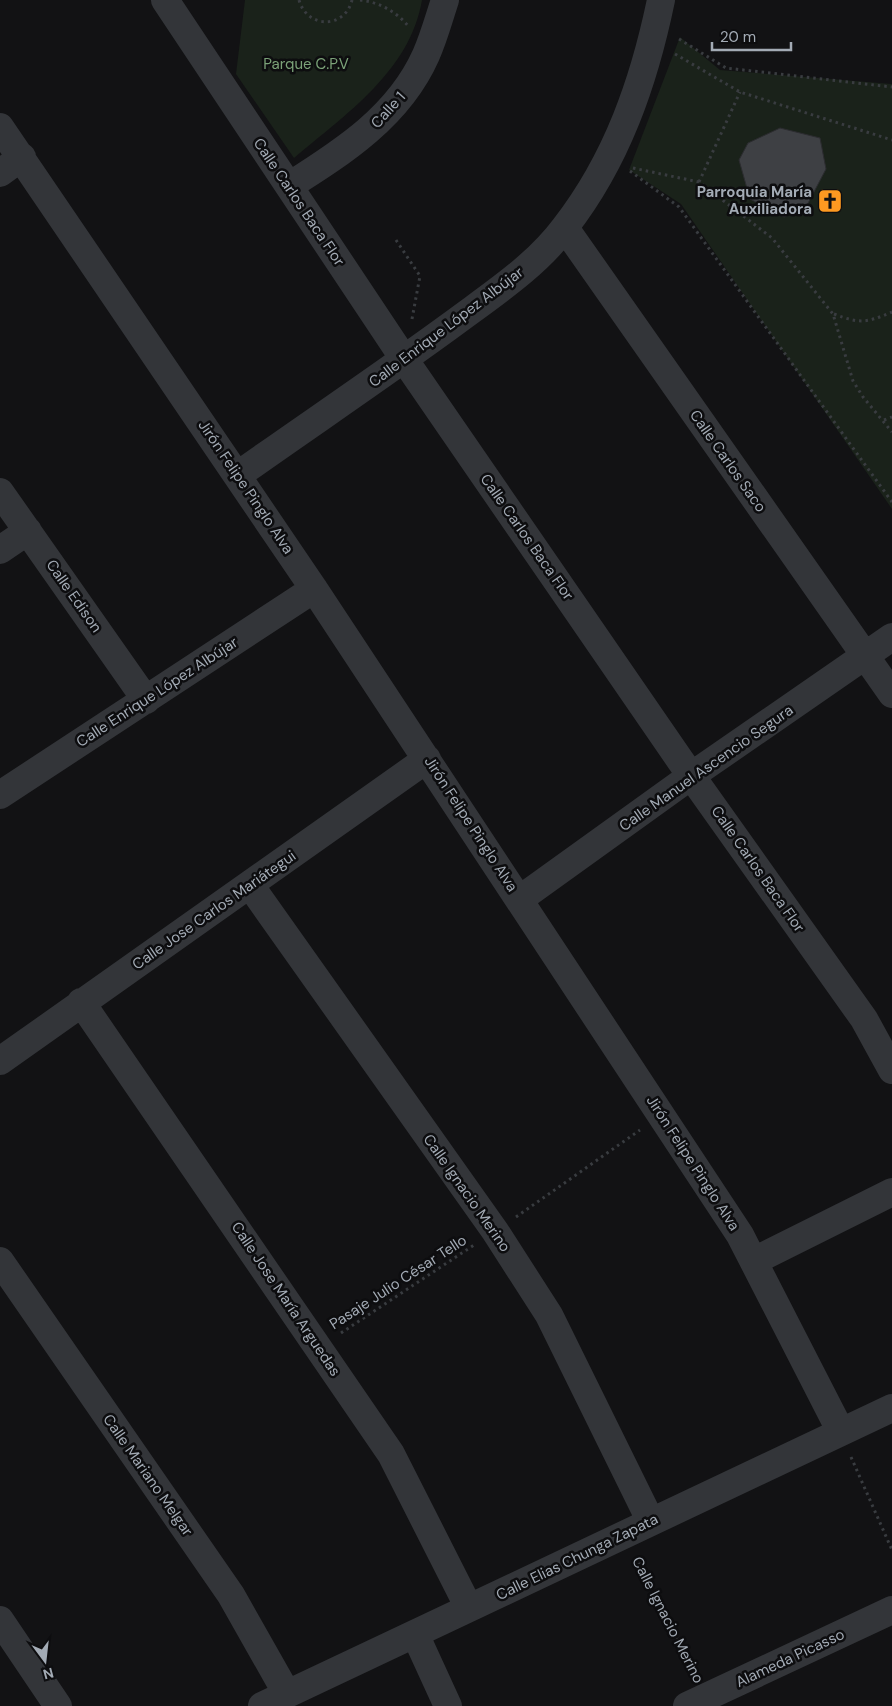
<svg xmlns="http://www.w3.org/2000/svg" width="892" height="1706" viewBox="0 0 892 1706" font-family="'DM Sans',sans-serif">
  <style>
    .green { fill: #1a221a }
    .building { fill: #3e4044; stroke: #2c2c30 }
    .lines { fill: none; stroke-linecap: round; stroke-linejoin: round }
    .path { stroke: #393c40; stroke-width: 3; stroke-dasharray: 2.5 4; stroke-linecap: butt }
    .street { stroke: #333539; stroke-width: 28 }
    .labels { text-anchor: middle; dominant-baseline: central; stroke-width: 5; stroke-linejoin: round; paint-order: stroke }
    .park-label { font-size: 15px; fill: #7ba278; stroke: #0d0d0f }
    .street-label { font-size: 15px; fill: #a3abb5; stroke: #0d0d0f }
    .poi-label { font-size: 15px; font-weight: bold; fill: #a3abb5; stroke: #0d0d0f; text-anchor: end }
  </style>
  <rect width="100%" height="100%" fill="#121214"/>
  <path class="green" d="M245 0H422C410 71 346 114 294 158L236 74Z
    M680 37 720 70 892 84V509L681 204 629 170Z"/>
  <path class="building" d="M780 128 820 138 826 169 805 209 784 217 750 199 739 160 748 143Z"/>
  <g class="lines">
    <path class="path" d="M299 0C307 29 345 29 352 0
      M360 0C379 2 397 12 409 27
      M679 39 726 68 892 87
      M675 54 740 92 892 140
      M633 168 699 182 772 238 833 314 853 381 863 397 892 432
      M630 171 679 207 892 502
      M699 182 740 92
      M396 240 420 276 412 319
      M834 314C860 324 866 323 892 312
      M884 420 892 417
      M516 1217 640 1130
      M341 1333 474 1245
      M851 1457 892 1550
      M636 1557 695 1674"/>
    <path class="street" d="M165 0 404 359 680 760 864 1019 892 1070
      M0 127 314 589 740 1235 841 1432
      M0 173 22 157
      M289 186C343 152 399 116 426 55 434 37 439 18 445 0
      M565 228 892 694
      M238 475C310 424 383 375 454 323 493 294 536 266 565 227 617 160 644 82 661 0
      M0 492 146 700
      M0 550 28 531
      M0 795 314 589
      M250 885 495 1231 549 1315 651 1522
      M520 899 691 776 892 637
      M81 1002 391 1454 469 1608
      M0 1061 427 759
      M0 1261 231 1595 287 1694
      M754 1261 892 1192
      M0 1620 58 1706
      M415 1634 448 1706
      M262 1706 892 1408
      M687 1706 892 1610"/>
  </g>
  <defs>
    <symbol id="church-square" viewBox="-11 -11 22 22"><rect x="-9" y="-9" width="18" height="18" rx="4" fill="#fd9921" stroke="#0d0d0f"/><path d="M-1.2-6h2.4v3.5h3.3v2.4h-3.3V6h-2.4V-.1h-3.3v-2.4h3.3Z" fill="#111"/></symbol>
  </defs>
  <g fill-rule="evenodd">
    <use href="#church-square" x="816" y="187" width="28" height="28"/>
  </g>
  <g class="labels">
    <g class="park-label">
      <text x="306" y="64">Parque C.P.V</text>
    </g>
    <g class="street-label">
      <text transform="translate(388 110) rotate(-48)">Calle 1</text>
      <text transform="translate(299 202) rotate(56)">Calle Carlos Baca Flor</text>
      <text transform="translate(446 327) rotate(-37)">Calle Enrique López Albújar</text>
      <text transform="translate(728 461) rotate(55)">Calle Carlos Saco</text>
      <text transform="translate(246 487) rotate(56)">Jirón Felipe Pinglo Alva</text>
      <text transform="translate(527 537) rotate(55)">Calle Carlos Baca Flor</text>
      <text transform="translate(74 596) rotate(55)">Calle Edison</text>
      <text transform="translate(157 692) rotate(-33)">Calle Enrique López Albújar</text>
      <text transform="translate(706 768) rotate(-35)">Calle Manuel Ascencio Segura</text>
      <text transform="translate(471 824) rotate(57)">Jirón Felipe Pinglo Alva</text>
      <text transform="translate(758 869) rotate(55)">Calle Carlos Baca Flor</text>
      <text transform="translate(214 910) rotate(-35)">Calle Jose Carlos Mariátegui</text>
      <text transform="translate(693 1163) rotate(57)">Jirón Felipe Pinglo Alva</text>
      <text transform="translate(467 1193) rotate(55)">Calle Ignacio Merino</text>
      <text transform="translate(398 1282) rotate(-33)">Pasaje Julio César Tello</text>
      <text transform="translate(286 1299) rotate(56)">Calle Jose María Arguedas</text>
      <text transform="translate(148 1475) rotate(55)">Calle Mariano Melgar</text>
      <text transform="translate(577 1557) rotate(-26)">Calle Elias Chunga Zapata</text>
      <text transform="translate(668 1620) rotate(63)">Calle Ignacio Merino</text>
      <text transform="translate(790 1658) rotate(-25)">Alameda Picasso</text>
    </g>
    <g class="poi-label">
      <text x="812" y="192">Parroquia María<tspan x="812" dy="17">Auxiliadora</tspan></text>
    </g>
  </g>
  <g transform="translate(45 1661) rotate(165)" stroke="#0d0d0f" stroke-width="4" paint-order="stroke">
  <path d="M0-4L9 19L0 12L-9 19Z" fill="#a3abb5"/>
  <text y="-8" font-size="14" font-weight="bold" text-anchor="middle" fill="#a3abb5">N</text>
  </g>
  <path d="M712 42v8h79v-8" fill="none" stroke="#a3abb5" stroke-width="2.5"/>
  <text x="720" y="42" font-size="15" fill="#a3abb5" stroke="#0d0d0f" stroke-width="4" paint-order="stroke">20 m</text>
</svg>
